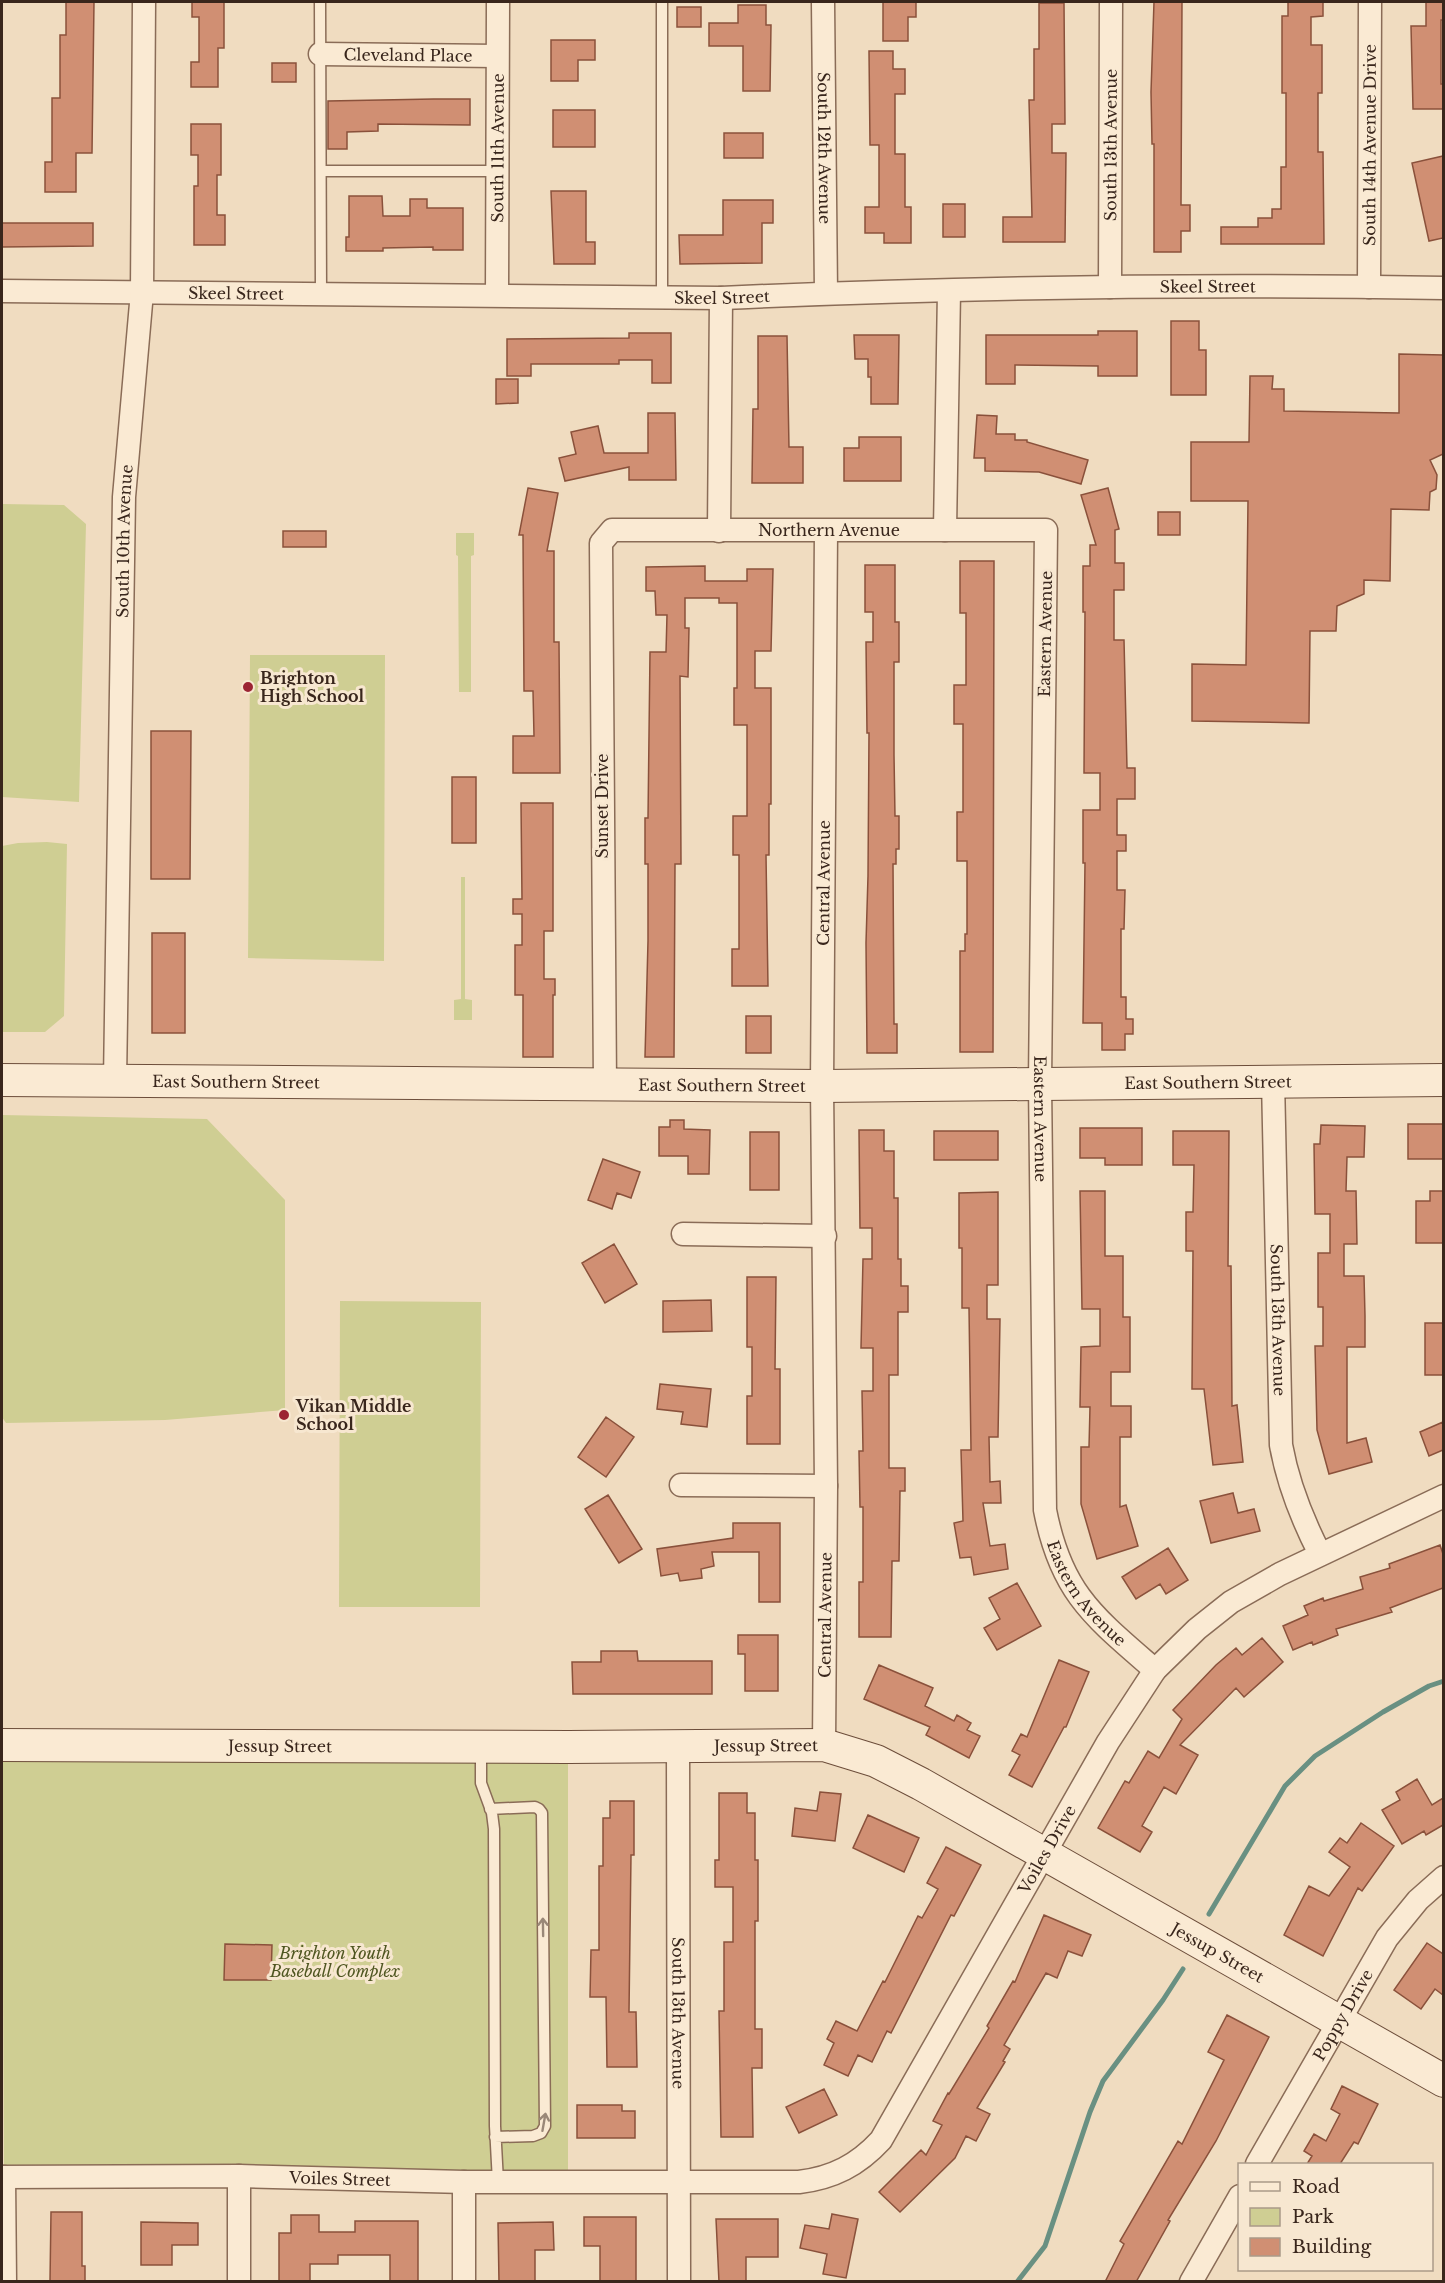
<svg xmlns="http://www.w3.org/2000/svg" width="1445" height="2283" viewBox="0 0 1445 2283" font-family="'Libre Baskerville',serif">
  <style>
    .green { fill: #cfce93 }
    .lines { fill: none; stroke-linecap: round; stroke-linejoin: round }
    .stream { stroke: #699082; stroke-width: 5 }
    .building { fill: #d08f73; stroke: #8a513b; stroke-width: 1.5 }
    .lane-casing { stroke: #8a6c57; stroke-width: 13 }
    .street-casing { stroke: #8a6c57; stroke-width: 25 }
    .secondary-casing { stroke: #6c4d3a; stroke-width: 34 }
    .lane { stroke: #faead3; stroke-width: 10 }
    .street { stroke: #faead3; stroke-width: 22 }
    .secondary { stroke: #faead3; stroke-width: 32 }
    .oneway { stroke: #9a8878 }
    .poi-dot { fill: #9c2433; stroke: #f7e7d0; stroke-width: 2 }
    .labels { text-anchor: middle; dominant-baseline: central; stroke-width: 6; stroke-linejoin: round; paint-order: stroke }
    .street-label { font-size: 16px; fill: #39261c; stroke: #f7e7d0 }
    .poi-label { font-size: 16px; font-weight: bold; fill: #39261c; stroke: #f7e7d0; text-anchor: start }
    .park-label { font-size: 16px; font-style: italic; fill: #4f5621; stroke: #f7e7d0 }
  </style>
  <rect width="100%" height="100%" fill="#f0dcc0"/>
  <path class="green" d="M2 504 64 505 86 524 79 802 2 797Z
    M456 533H474V555L471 556V692H459L458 556 456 555Z
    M250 655H385L384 961 248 958Z
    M47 842 67 844 64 1016 45 1032H2V846L18 843Z
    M461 877H465V999L472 1000V1020H454V1000L461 999Z
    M2 1115 207 1119 285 1200V1410L165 1420 6 1423 2 1417Z
    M340 1301 481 1302 480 1607H339Z
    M2 1745 568 1747V2182L4 2177Z"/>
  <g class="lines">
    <path class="stream" d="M1209 1914 1285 1786 1315 1756 1383 1712 1429 1686 1444 1681
      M1017 2282 1045 2246 1090 2112 1103 2081 1163 2000 1183 1969"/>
  </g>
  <path class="building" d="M66 2H94L92 153H76V192H45V162H52V98H60V35H66Z
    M192 2H224V48H218V87H191V62H199V17H192Z
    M883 2H916V17H908V41H883Z
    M1154 2H1182L1181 205H1190V231H1181V252H1154V144H1152L1151 92Z
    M1288 2H1323V16L1311 17V45H1322V93H1318V152H1323L1324 244H1221V227H1258V218H1272V209H1281V167H1286V93H1282V16H1288Z
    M1426 2H1443V20H1441V84H1443V109H1413L1411 26H1426Z
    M1039 3H1064L1065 124H1052V153H1066L1065 242H1003V217H1032L1029 100H1034V49H1039Z
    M738 5H766V25H771L770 91H743V46H709V23H738Z
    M677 7H701V27H677Z
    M551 40H595V60H578V81H551Z
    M869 51H893V69H905V94H895V154H905V207H911V243H884V233H865V207H879V145H870Z
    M272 63H296V82H272Z
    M434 99H470V125L378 124V131L347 132V149H328V101Z
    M553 110H595V147H553Z
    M191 124H221V175H217V215H225V245H194V186H198V155H191Z
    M724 133H763V158H724Z
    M1443 156V238L1429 241 1412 163Z
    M551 191H586V242H595V264H554Z
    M349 196H382L383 216H410V199H427V208H463V250H433V247L383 248V251H346V237H349Z
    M723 200H773V223H762V263L680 264 679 235H723Z
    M943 204H965V237H943Z
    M2 223H93V246L2 247Z
    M1171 321H1199V350H1206V395H1171Z
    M1098 331H1137V376H1098V366L1015 365V384H986V335H1098Z
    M629 333H671V383H652V360H619V364H531V376H507V339L629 338Z
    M854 335H899L898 404H871V377H868V359H855Z
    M758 336H787L789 447H803V483H752L753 409H758Z
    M1399 354 1443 355V454L1430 460 1437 475 1436 489 1430 492 1429 510 1391 509 1390 581 1364 580V594L1337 606 1336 631H1310L1309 723 1192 721V664L1246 665 1248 501H1191V442H1249L1250 376H1273L1272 389H1284V411L1399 413Z
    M496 379H518V403L496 404Z
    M648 413H675L676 480H629V467L565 481 559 458 576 454 571 432 598 426 604 453H648Z
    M977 415 997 416 996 434H1015V440H1027V442L1088 460 1081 484 1039 472 985 471V458H974Z
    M859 437H901V481H844V448H859Z
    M528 488 558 493 547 551H554V642H559L560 773H513V736H534L533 691H524L523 535H519Z
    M1108 488 1119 529 1115 530V563H1124V590H1114V640H1124L1127 768H1135V799H1117V835H1126V851H1117V890H1125L1124 929H1121V997H1126V1019H1133V1034H1125V1050H1102V1023H1083L1085 863H1083V810H1100V773H1084L1085 612H1083V566H1090V545H1096L1081 495Z
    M1158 512H1180V535H1158Z
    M283 531H326V547H283Z
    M960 561H994L993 1052H960V951H965V934H967V861H957V812H963V724H954V685H966V613H960Z
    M865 565H895V622H899V662H894V755L895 816H899V849H896V864H893L894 1024H897V1053H867L866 943 868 876 869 733H867L866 642H873V612H865Z
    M705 566V581H747V569H773L771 651H755V688H771V804H769V855H766L768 986H732V949H739V855H733V816H747V725H734V688H737V603H719V598H685V628H689L688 677 680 676 681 864H675L674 1057H645L648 941V864H645V818H648L650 652H666L667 615H656L655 591H646V567Z
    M151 731H191L190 879H151Z
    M452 777H476V843H452Z
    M521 803H553V931H544V979H555V995H553V1057H523V995H515V945H522V914H513V899H522Z
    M152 933H185V1033H152Z
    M746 1016H771V1053H746Z
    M670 1120H684V1129L710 1130 709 1174H688V1156H659V1127H670Z
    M1408 1124H1443V1159H1408Z
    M1321 1125 1365 1126 1364 1157H1347L1346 1191H1356L1357 1244H1344V1276H1364L1365 1316V1347H1347V1443L1366 1438 1372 1462 1329 1474 1317 1430 1315 1346H1323V1307H1318V1253H1330V1214H1315L1314 1144H1320Z
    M1080 1128H1142V1165H1105V1158H1080Z
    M859 1130H884V1151H894V1198H898V1259H901V1286H908V1312H898V1375H889V1468H905V1491H900L899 1561H892L891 1637H859V1582H863V1507H860L859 1451H863L862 1391H873V1348H861L863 1259H872V1228H860Z
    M934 1131H998V1160H934Z
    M1173 1131H1229L1228 1266H1231L1232 1406 1237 1405 1243 1462 1213 1465 1204 1389H1192L1193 1251H1186V1212H1193L1194 1165H1173Z
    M750 1132H779V1190H750Z
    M603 1159 640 1172 631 1198 617 1193 612 1209 588 1200Z
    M1080 1191H1105V1256H1123V1317H1130V1372H1111V1406H1131V1437H1120V1507L1126 1505 1138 1546 1097 1559 1081 1504V1447H1089L1090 1407H1080L1081 1347 1100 1346V1309H1082Z
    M1430 1191H1443V1243H1416V1201H1430Z
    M998 1192V1285H987V1319H1000L998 1437H989L990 1482 1000 1481 1001 1503H983L990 1546 1005 1544 1008 1569 974 1575 971 1557 960 1558 954 1523 963 1521 961 1450H971L969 1308H962V1248H959V1193Z
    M614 1244 637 1284 605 1303 582 1263Z
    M747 1277H776L775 1369H780V1444H747V1396H752V1347H747Z
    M711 1300 712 1331 663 1332V1301Z
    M1425 1323H1443V1375H1425Z
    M660 1384 711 1389 707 1427 681 1424 683 1412 657 1409Z
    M606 1417 634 1437 606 1477 578 1457Z
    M1443 1422V1450L1429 1456 1420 1432Z
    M1233 1493 1238 1513 1254 1509 1260 1531 1211 1543 1200 1501Z
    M608 1495 642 1549 619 1563 585 1509Z
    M733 1523H780V1602H759V1552H712L714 1566 701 1569 702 1578 680 1581 678 1573 661 1576 657 1549 733 1538Z
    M1440 1545 1443 1554V1588L1390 1608 1392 1612 1336 1629 1338 1635 1313 1645 1312 1642 1293 1650 1283 1626 1308 1615 1304 1606 1323 1598 1324 1601 1363 1589 1360 1577 1390 1568 1389 1564Z
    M1168 1548 1188 1580 1166 1594 1160 1584 1136 1599 1122 1577Z
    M1017 1583 1041 1626 997 1650 984 1628 1000 1619 989 1598Z
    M738 1635H778V1691H745V1654H738Z
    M1262 1638 1283 1662 1244 1697 1236 1688 1180 1745 1198 1755 1176 1794 1164 1787 1142 1826 1152 1832 1140 1852 1098 1828 1125 1781 1129 1783 1148 1751 1159 1758 1182 1719 1173 1710 1216 1665 1236 1648 1242 1655Z
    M601 1651H637L638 1661H712V1694H573L572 1662H601Z
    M1059 1660 1089 1672 1066 1727H1064L1032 1787 1009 1775 1020 1755 1012 1751 1021 1734 1027 1737Z
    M879 1665 933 1688 925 1706 954 1721 957 1715 971 1723 967 1730 980 1736 969 1758 926 1735 930 1727 864 1699Z
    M1417 1779 1432 1805 1443 1798V1825L1426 1835 1424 1831 1402 1844 1382 1810 1400 1800 1396 1792Z
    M820 1792 841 1794 835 1841 792 1836 795 1808 817 1811Z
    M719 1793H747V1813H755V1860H758V1921H755V2029H762V2068H752L753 2137H721L719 2011H724V1942H733V1887H715V1860H719Z
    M610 1801H634V1855H631L629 2012H636L637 2067H607L606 1997H590L591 1950H599V1866H603V1818H610Z
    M868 1815 919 1838 904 1872 853 1848Z
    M1361 1823 1394 1846 1362 1891 1358 1888 1323 1956 1284 1935 1309 1886 1329 1896 1350 1867 1329 1852 1340 1838 1347 1843Z
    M946 1847 981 1865 954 1916 951 1915 891 2033 887 2031 872 2062 858 2055 848 2076 824 2065 834 2043 827 2039 836 2021 857 2031 883 1981 885 1982 918 1916 922 1918 938 1889 927 1883Z
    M1044 1915 1091 1935 1082 1956 1068 1951 1057 1978 1046 1973 1004 2045 1010 2049 1003 2061 1005 2062 977 2108 990 2114 976 2141 966 2136 955 2158 900 2212 879 2192 921 2150 926 2155 942 2125 933 2121 948 2093 949 2094 989 2028 987 2026 1013 1981 1015 1982Z
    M1427 1943 1443 1954V1995L1435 1989 1421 2009 1394 1990Z
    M225 1944 272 1945 271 1980H224Z
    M1227 2015 1269 2037 1216 2141 1168 2220 1170 2221 1136 2282H1105L1124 2244 1120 2241 1178 2141 1182 2144 1224 2060 1208 2052Z
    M1342 2086 1378 2104 1358 2144 1354 2142 1340 2164H1307L1312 2156 1304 2151 1314 2134 1326 2141 1340 2114 1331 2109Z
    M824 2089 837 2115 799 2133 786 2107Z
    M577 2105H622V2111H635V2138H577Z
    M51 2212H82V2266H85V2282H50Z
    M832 2214 858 2219 846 2278 823 2274 827 2254 800 2248 805 2225 829 2229Z
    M291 2215H319V2232H355V2221H418V2282H390V2255H338V2264H310V2282H279V2233H291Z
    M584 2217H636V2282H600V2246H584Z
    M716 2219H778V2257H746V2282H719Z
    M141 2222 198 2223V2245H172V2265H141Z
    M553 2222 554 2250H535V2282H499L498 2223Z"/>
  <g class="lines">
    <defs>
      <path id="lane" d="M320 2 321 294
        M662 2V297
        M321 171H496
        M481 1750V1783L492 1813 494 1829 495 2126 498 2182
        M490 1809 535 1807 539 1809 542 1813 545 2126 541 2133 533 2136 495 2137"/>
      <g id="street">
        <path id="s1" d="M823 2 826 293"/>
        <path id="s2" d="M320 54 497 56"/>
        <path id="s3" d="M1110 287 1111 2"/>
        <path id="s4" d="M1369 287 1370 2"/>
        <path id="s5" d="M2 291 721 298C962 287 1203 284 1444 288"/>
        <path id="s6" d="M497 295 498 2"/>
        <path d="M945 530 949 291"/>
        <path d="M719 531 721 298"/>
        <path id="s7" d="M1273 1080 1281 1445C1288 1484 1302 1519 1320 1554"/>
        <path id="s8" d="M115 1081 124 497 142 292 144 2"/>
        <path id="s9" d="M605 1085 601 543 612 530H1046L1040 1083 1045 1510C1061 1593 1094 1617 1155 1670"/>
        <path d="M683 1234 825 1236"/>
        <path d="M681 1485 826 1486"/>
        <path id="s10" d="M824 1745 826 1486 822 1086 826 531"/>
        <path id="s11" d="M678 1746 679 2282"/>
        <path id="s12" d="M1257 2164 1387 1938 1418 1900 1444 1877"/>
        <path d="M239 2176V2282"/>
        <path id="s13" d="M2 2177 239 2176 464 2182H799C833 2178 858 2165 881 2140L1108 1742 1155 1670 1197 1629 1231 1602 1280 1574 1444 1496"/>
        <path d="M4 2177 5 2282"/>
        <path d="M464 2182V2282"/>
        <path d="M1191 2282 1240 2196"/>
      </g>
      <g id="secondary">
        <path id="s14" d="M2 1080 822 1086 1444 1080"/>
        <path id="s15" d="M2 1745 568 1747 824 1745 876 1761 921 1784 1444 2081"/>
      </g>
    </defs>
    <use href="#lane" class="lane-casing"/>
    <use href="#street" class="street-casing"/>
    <use href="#secondary" class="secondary-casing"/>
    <use href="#lane" class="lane"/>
    <use href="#street" class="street"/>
    <use href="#secondary" class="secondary"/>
  </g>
  <defs><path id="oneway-shaft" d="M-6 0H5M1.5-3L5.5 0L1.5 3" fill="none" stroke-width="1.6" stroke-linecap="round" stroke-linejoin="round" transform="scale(1.5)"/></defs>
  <g class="oneway">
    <use href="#oneway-shaft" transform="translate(543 1927) rotate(-91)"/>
    <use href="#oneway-shaft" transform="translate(544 2122) rotate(-80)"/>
  </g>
  <g class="poi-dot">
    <circle cx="248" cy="687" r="6"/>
    <circle cx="284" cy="1415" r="6"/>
  </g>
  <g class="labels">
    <g class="street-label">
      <text stroke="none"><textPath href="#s2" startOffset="88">Cleveland Place</textPath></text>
      <text stroke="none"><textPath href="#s3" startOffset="142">South 13th Avenue</textPath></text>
      <text stroke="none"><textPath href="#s4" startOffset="142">South 14th Avenue Drive</textPath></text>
      <text stroke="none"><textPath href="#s1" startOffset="146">South 12th Avenue</textPath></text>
      <text stroke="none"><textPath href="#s6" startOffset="147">South 11th Avenue</textPath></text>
      <text stroke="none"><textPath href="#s5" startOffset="1206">Skeel Street</textPath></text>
      <text stroke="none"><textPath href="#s5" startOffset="234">Skeel Street</textPath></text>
      <text stroke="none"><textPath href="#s5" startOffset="720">Skeel Street</textPath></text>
      <text stroke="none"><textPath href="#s9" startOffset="776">Northern Avenue</textPath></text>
      <text stroke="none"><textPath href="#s8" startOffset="540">South 10th Avenue</textPath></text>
      <text transform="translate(1045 634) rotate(-89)">Eastern Avenue</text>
      <text transform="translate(602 806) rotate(-90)">Sunset Drive</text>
      <text stroke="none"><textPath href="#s10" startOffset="862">Central Avenue</textPath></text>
      <text stroke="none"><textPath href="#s14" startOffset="1206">East Southern Street</textPath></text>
      <text stroke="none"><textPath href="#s14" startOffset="234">East Southern Street</textPath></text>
      <text stroke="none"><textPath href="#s14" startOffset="720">East Southern Street</textPath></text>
      <text stroke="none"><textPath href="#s9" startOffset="1582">Eastern Avenue</textPath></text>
      <text stroke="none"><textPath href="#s7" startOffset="240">South 13th Avenue</textPath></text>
      <text stroke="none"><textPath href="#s9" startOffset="2068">Eastern Avenue</textPath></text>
      <text stroke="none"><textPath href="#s10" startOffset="130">Central Avenue</textPath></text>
      <text stroke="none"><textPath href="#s15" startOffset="764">Jessup Street</textPath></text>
      <text stroke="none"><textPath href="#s15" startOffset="278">Jessup Street</textPath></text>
      <text stroke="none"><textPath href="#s13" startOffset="1226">Voiles Drive</textPath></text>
      <text stroke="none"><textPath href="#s15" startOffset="1268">Jessup Street</textPath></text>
      <text stroke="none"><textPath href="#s11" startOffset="267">South 13th Avenue</textPath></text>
      <text stroke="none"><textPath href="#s12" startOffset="172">Poppy Drive</textPath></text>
      <text stroke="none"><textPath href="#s13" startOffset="338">Voiles Street</textPath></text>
    </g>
    <g class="poi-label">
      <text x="260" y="678">Brighton<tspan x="260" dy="18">High School</tspan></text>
      <text x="296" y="1406">Vikan Middle<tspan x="296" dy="18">School</tspan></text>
    </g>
    <g class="park-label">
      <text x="335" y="1953">Brighton Youth<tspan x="335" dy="18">Baseball Complex</tspan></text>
    </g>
  </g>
  <rect width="1445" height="2283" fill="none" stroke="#39261c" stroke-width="6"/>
  <rect x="1238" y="2163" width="195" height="108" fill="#f7e7d0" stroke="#ab9a88" stroke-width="1.5"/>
  <rect x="1250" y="2182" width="30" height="9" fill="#faead3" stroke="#ab9a88" stroke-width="1.5"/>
  <text x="1292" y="2193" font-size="18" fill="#39261c">Road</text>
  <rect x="1250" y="2208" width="30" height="18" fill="#cfce93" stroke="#ab9a88" stroke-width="1.5"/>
  <text x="1292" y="2223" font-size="18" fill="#39261c">Park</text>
  <rect x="1250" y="2238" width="30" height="18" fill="#d08f73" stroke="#ab9a88" stroke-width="1.5"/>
  <text x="1292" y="2253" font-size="18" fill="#39261c">Building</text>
</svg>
